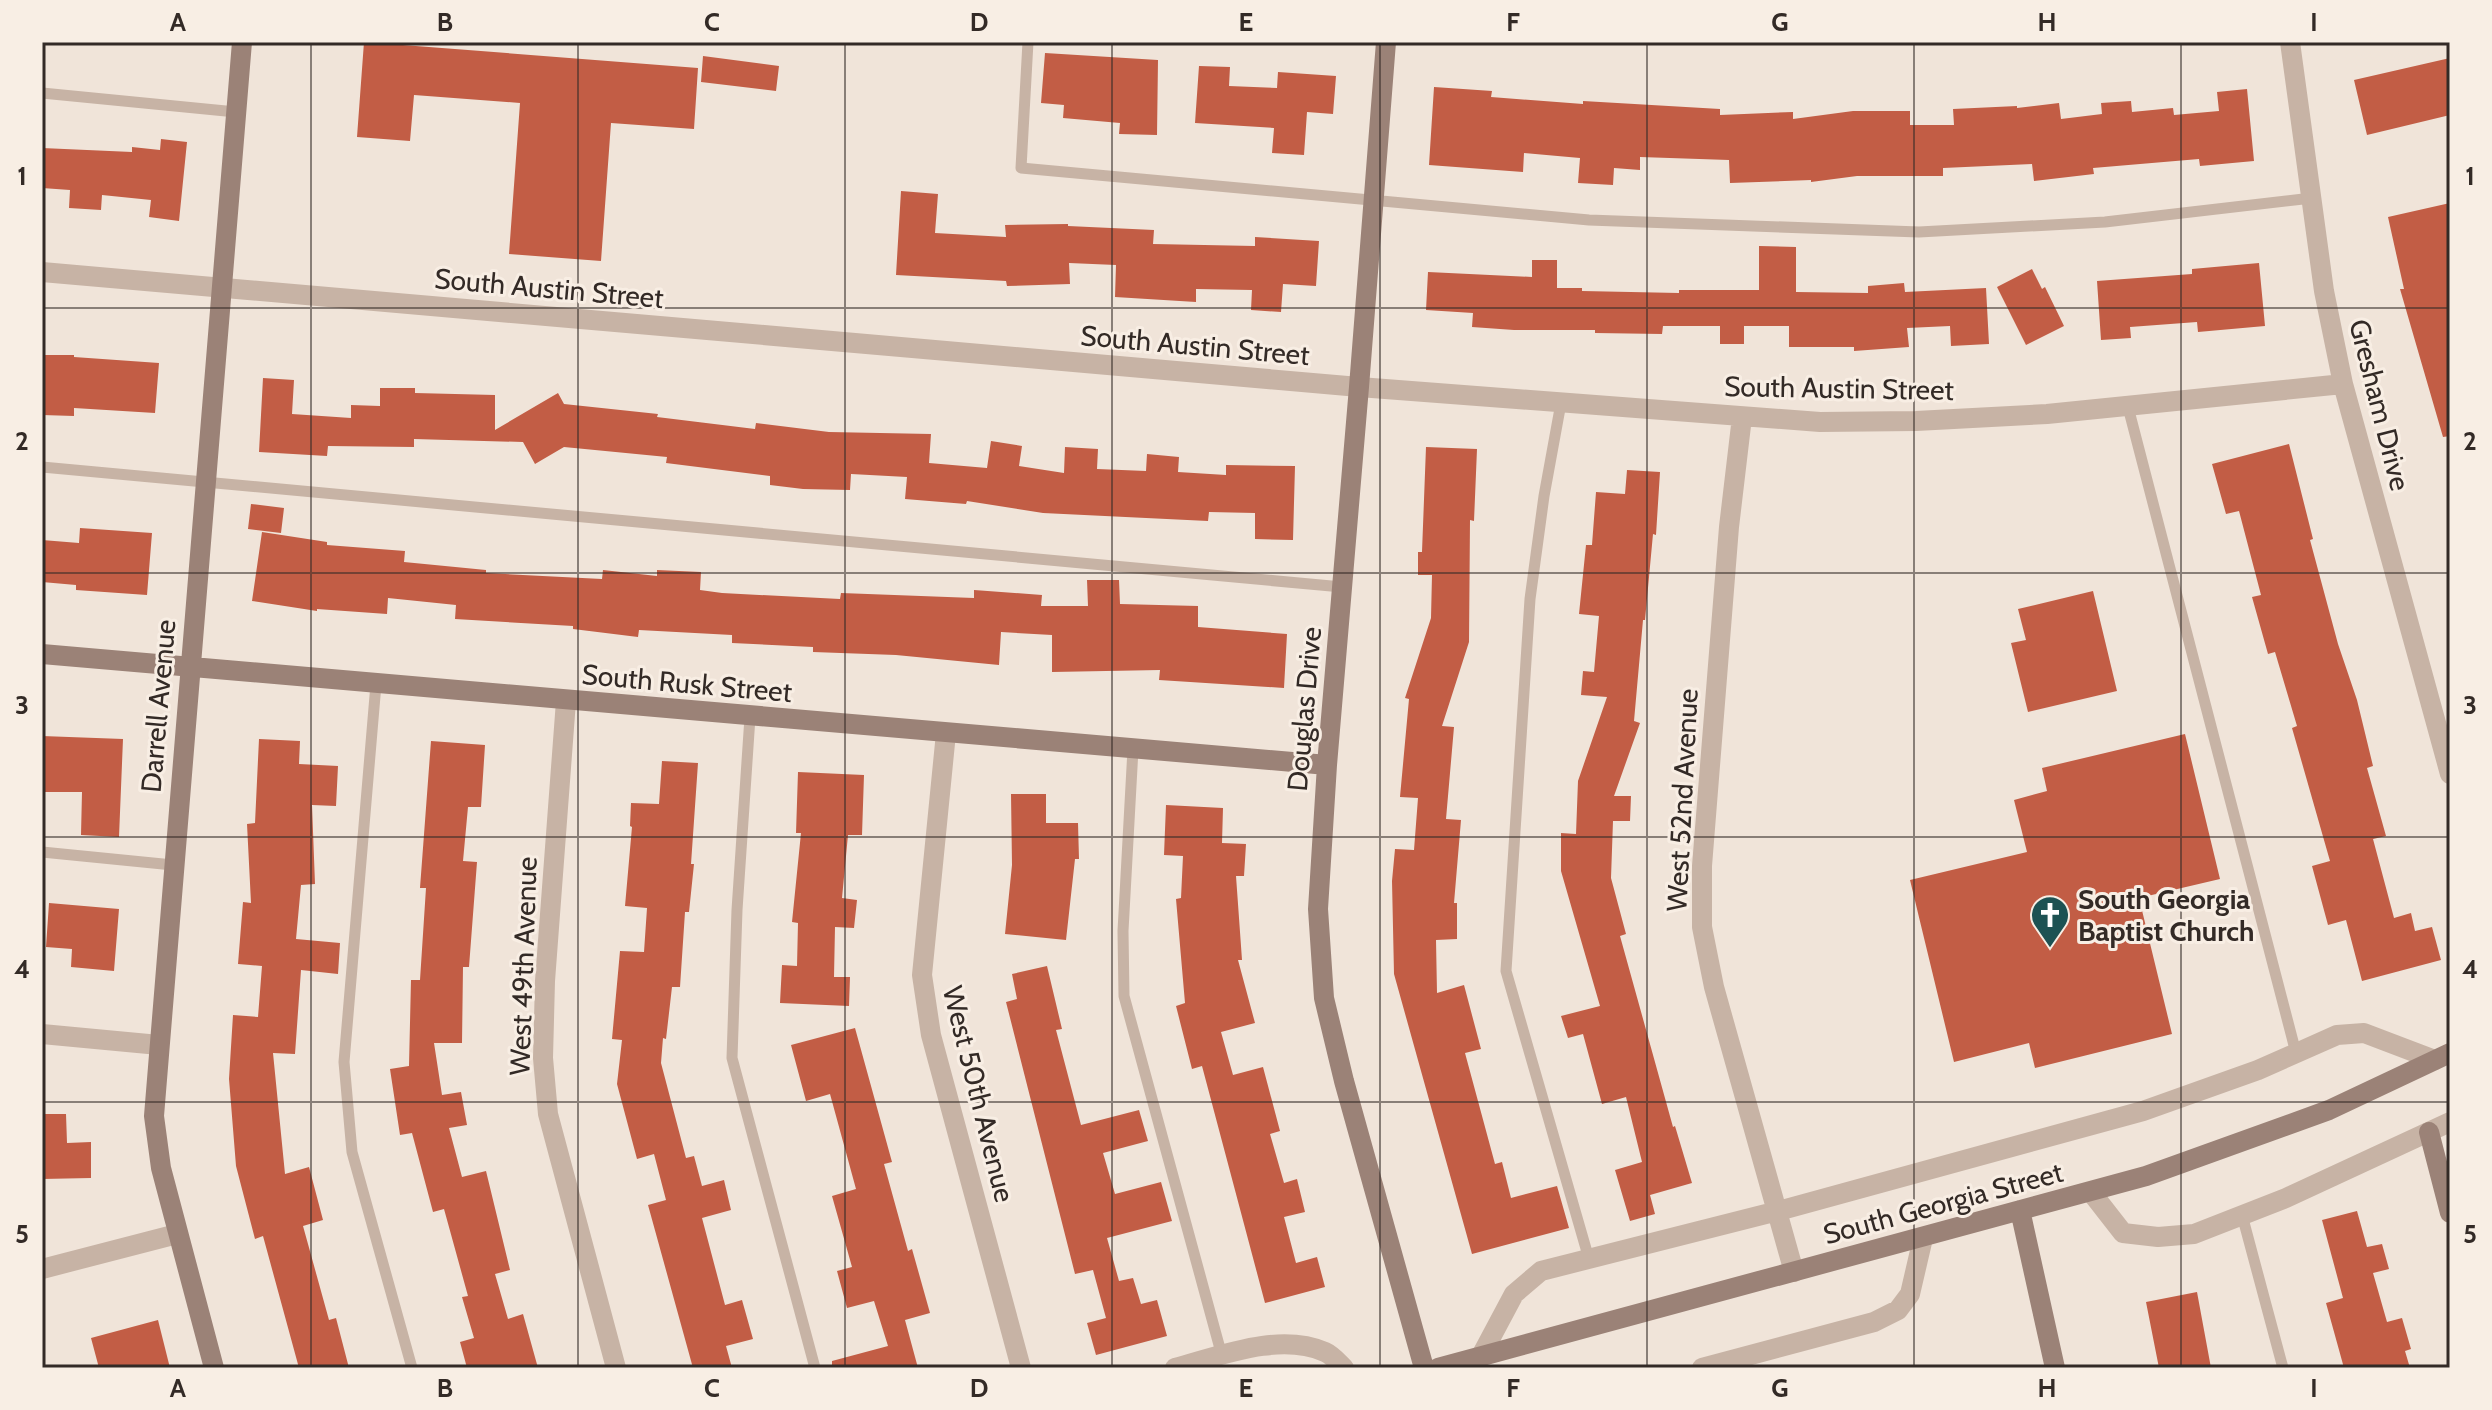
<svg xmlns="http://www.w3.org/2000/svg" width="2492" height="1410" viewBox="0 0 2492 1410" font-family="Cabin,sans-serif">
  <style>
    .building { fill: #c25d45 }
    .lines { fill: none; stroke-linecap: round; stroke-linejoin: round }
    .lane { stroke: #c7b3a5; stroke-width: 11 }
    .street { stroke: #c7b3a5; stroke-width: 20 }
    .secondary { stroke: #9b8277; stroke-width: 20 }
    .grid { fill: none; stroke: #332a26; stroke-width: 2; stroke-opacity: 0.55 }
    .labels { text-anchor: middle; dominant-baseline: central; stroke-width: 6; stroke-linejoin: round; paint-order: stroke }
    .street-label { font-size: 28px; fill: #332a26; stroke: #f8eee4 }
    .poi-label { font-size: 28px; font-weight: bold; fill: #332a26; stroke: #f8eee4; text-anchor: start }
    .neatline { fill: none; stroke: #332a26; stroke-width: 3 }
    .grid-label { font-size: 26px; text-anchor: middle; font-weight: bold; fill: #332a26 }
  </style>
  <rect width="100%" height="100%" fill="#f0e4d9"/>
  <path class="building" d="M364 42 698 68 694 129 611 123 601 261 509 254 520 103 414 95 410 141 357 137Z
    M1045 53 1158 60 1157 135 1119 134 1120 123 1063 118 1064 105 1041 103Z
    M703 56 779 66 776 91 701 82Z
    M2450 58V115L2367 135 2354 80Z
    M1199 66 1230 67 1229 86 1277 88 1278 72 1336 76 1333 114 1307 112 1304 155 1272 153 1274 128 1195 123Z
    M1434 87 1492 91 1491 97 1583 104V101L1720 109V115L1793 112V119L1853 111H1910V125H1954L1953 109 2017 106V108L2059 103 2061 119 2102 114 2101 103 2131 101 2132 112 2173 108 2174 115 2219 111 2217 92 2247 89 2254 161 2200 166 2199 159 2093 168 2094 174 2034 181 2032 164 1943 168V176H1857L1811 182V180L1730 183 1729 160 1640 157V170L1614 168 1613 185 1578 183 1580 158 1524 153 1523 172 1429 165Z
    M161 139 187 142 179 221 149 217 151 200 102 195 101 210 69 208 70 190 42 188V148L132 152V147L160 150Z
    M901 191 938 194 935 233 1006 237 1005 225 1068 224V226L1154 230 1153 244 1255 246V237L1319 241 1316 286 1283 284 1281 312 1251 310 1252 290 1196 289V302L1115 297 1116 265 1069 263 1070 284 1007 286 1006 281 896 275Z
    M2450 203V436L2443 437 2400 289H2404L2388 217Z
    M1759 246 1796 247V292L1868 293V286L1904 283 1905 292 1986 288 1989 344 1951 346 1950 326 1907 328 1909 347 1854 351V347H1789V326H1744V344H1720V326H1663L1662 334 1595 333V330H1514L1472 327 1473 313 1426 310 1428 272 1532 277V260H1557V288H1582V291L1679 293V290H1759Z
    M2259 263 2265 326 2198 332 2197 322 2130 327 2131 338 2101 340 2097 281 2192 274V269Z
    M2032 269 2042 289 2045 287 2064 326 2026 345 1997 287Z
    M42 355H74V357L159 363 155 413 74 408V416L42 415Z
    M263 378 294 380 292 414 351 418V405L380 406V388H415V393L495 395V430L558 393 564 404 658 414 657 417 755 429 756 423 829 432 931 434 929 463 987 468 991 441 1022 446 1019 466 1064 473 1065 447 1098 449 1097 469 1146 471 1147 454 1179 457 1178 472 1226 475V465L1295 466 1293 540 1255 539V513L1209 512 1208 521 1043 513 967 501 966 504 905 499 907 477 851 474 850 490 803 489 770 485V476L666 463 667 457 564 447 535 464 523 442 414 439V447L328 446 327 456 259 452Z
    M2289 444 2313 539 2310 540 2338 644 2357 700 2373 766 2367 768 2386 836 2373 839 2394 918 2411 913 2415 931 2432 927 2441 960 2362 981 2346 920 2328 925 2312 866 2330 861 2292 728 2297 726 2275 652 2268 654 2252 597 2261 595 2239 511 2226 514 2212 464Z
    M1426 447 1477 449 1474 521 1470 520 1469 642 1442 726 1454 727 1446 819 1461 820 1454 903H1457V939L1436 940 1437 993 1464 985 1481 1049 1465 1053 1495 1164 1502 1162 1511 1198 1557 1186 1569 1228 1472 1254 1394 974 1392 881 1395 849 1414 850 1418 798 1400 797 1409 699 1405 698 1431 618 1432 575H1418V552H1422Z
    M1627 470 1660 472 1656 535 1653 534 1645 620H1643L1634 721 1640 723 1614 796H1631L1630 821H1613L1611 878 1626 934 1620 936 1673 1127 1675 1126 1692 1183 1650 1195 1655 1214 1630 1221 1615 1170 1642 1162 1626 1097 1602 1104 1583 1034 1568 1038 1561 1016 1600 1006 1561 871V833L1576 834 1578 781 1607 697 1581 695 1583 671 1594 672 1599 616 1579 614 1586 545H1592L1596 492 1625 494Z
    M251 504 284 508 281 533 248 529Z
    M80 528 152 533 147 595 76 590V585L42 582V540L79 543Z
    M262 532 327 542V545L405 551 404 562 486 570V573L602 579 603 570 657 576V570L701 572 700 590 722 593 840 599 841 593 974 598V590L1042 595 1041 606H1088L1087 580H1119L1120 604 1198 606V627L1287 634 1284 688 1159 680 1160 670 1052 672V635L1001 632 999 665 896 655 813 652V647L732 643V635L639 630 638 637 573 629V626L455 619 456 605 388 598 387 614 317 609V611L252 601Z
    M2093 591 2117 691 2028 712 2011 643 2026 640 2018 609Z
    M2185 734 2220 879 2139 898 2172 1034 2035 1068 2029 1043 1954 1062 1910 880 2027 852 2014 800 2047 791 2042 768Z
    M42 736 123 739 119 837 81 835 82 792H42Z
    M259 739 300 741 299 764 338 766 336 806 312 805 315 884 301 885 296 939 340 943 338 974 301 970 295 1054 273 1053 285 1174 309 1167 323 1220 303 1226 329 1320 336 1318 349 1368H299L263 1236 255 1239 236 1166 229 1079 233 1015 258 1017 262 966 238 964 243 902 251 903 247 824 255 823Z
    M431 741 485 745 481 807H468L463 861 477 862 469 967H463L462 1043H434L442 1095 461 1092 467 1125 449 1128 462 1177 486 1171 510 1270 495 1274 508 1319 523 1314 538 1368H467L460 1342 474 1338 462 1297 468 1296 444 1209 433 1212 412 1133 400 1135 390 1069 409 1066 411 980H420L426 888H420Z
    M662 761 698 763 691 864H694L689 912H685L680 987H672L666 1039 663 1038 661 1063 686 1158 694 1156 702 1186 724 1180 731 1210 702 1218 725 1305 742 1300 753 1339 726 1346 732 1368H693L648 1205 666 1200 654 1154 637 1159 617 1084 622 1040 612 1039 620 951 644 952 647 908 625 906 632 827 630 826 631 803 659 804Z
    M798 772 864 775 862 835H848L842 898 857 900 854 928 835 927 834 977H850L849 1006 780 1003 782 965 797 966 798 923 792 922 801 833H796Z
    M1011 794H1046V823H1078L1079 859H1075L1066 940 1005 934 1012 865Z
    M1166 805 1223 808 1222 843 1246 844 1244 876H1236L1242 960H1238L1255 1023 1221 1032 1233 1075 1263 1067 1280 1131 1270 1134 1284 1183 1297 1179 1305 1212 1284 1217 1296 1263 1317 1257 1325 1287 1265 1303 1202 1066 1192 1069 1176 1006 1185 1003 1176 899 1181 898 1183 856 1164 855Z
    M49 903 119 909 114 971 71 967 72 949 46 947Z
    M1047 966 1062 1029 1056 1030 1081 1125 1139 1110 1148 1141 1103 1153 1115 1194 1161 1182 1172 1221 1107 1238 1119 1281 1133 1278 1141 1304 1157 1300 1167 1336 1096 1355 1087 1323 1106 1318 1093 1270 1075 1274 1006 1002 1017 999 1012 974Z
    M855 1028 892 1162 884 1164 908 1251 912 1249 930 1313 905 1320 918 1368H832V1361L888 1346 874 1301 847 1308 837 1271 852 1267 832 1196 856 1189 830 1094 806 1101 791 1045Z
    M42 1114H66L67 1143 91 1142V1178L42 1179Z
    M2357 1211 2367 1247 2382 1244 2389 1269 2373 1273 2387 1322 2402 1318 2411 1349 2405 1351 2410 1368H2344L2326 1303 2343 1298 2322 1220Z
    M2197 1292 2211 1368H2159L2146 1302Z
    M158 1320 170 1368H99L91 1338Z"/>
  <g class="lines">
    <path class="lane" d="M1028 42 1021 168 1589 220 1919 232 2105 222 2312 198
      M42 93 236 112
      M1561 403 1544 496 1530 599 1506 971 1589 1259
      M2128 407 2296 1053
      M42 467 1342 587
      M376 684 344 1062 352 1152 412 1368
      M750 717 737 910 732 1058 815 1368
      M1133 749 1123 931 1124 996 1222 1356
      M42 852 173 865
      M2242 1215 2283 1368"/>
    <path class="street" d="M2290 42 2324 291 2343 384 2450 774
      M42 272 1359 387 1820 422 1916 421 2047 414 2343 384
      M1742 417 1729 527 1702 866V927L1714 987 1794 1272
      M566 701 545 981 543 1058 548 1114 616 1368
      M946 733 922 975 931 1035 1021 1368
      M42 1034 159 1045
      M2091 1192 2123 1233 2158 1237 2194 1234 2286 1198 2450 1122
      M42 1269 177 1234
      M1481 1356 1514 1294 1541 1271 1778 1211 2143 1111 2258 1070 2337 1035 2364 1033 2435 1060
      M1175 1368C1220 1356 1279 1332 1325 1352 1332 1355 1338 1362 1344 1368
      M1702 1368 1874 1322 1898 1310 1910 1294 1923 1238"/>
    <path class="secondary" d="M1386 42 1359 387 1327 765 1318 909 1324 998 1344 1081 1424 1368
      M42 654 1327 765
      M2429 1132 2450 1213
      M2020 1210 2055 1368
      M214 1368 161 1168 154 1116 242 42
      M1438 1368 2146 1176 2329 1110 2450 1053"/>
  </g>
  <path class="grid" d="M311 42V1368M578 42V1368M845 42V1368M1112 42V1368M1380 42V1368M1647 42V1368M1914 42V1368M2181 42V1368M42 308H2450M42 573H2450M42 837H2450M42 1102H2450"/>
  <defs>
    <symbol id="church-pin" viewBox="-11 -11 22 30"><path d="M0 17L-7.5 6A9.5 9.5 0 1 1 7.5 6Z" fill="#1d5253" stroke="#f8eee4"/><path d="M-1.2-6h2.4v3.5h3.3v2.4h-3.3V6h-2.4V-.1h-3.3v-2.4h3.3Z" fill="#fff"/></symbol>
  </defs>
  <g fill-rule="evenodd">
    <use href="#church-pin" x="2028" y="893" width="44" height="60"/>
  </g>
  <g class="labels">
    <g class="street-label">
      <text transform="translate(549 288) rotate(5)">South Austin Street</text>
      <text transform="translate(1195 345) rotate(5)">South Austin Street</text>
      <text transform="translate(1839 388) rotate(1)">South Austin Street</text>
      <text transform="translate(2380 405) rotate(76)">Gresham Drive</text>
      <text transform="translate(687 683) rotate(5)">South Rusk Street</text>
      <text transform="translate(158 706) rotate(-85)">Darrell Avenue</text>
      <text transform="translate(1304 709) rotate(-85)">Douglas Drive</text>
      <text transform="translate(1682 800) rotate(-87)">West 52nd Avenue</text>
      <text transform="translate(523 966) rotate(-88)">West 49th Avenue</text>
      <text transform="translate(979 1094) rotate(76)">West 50th Avenue</text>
      <text transform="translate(1943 1203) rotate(-15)">South Georgia Street</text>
    </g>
    <g class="poi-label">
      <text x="2078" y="899">South Georgia<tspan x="2078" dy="32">Baptist Church</tspan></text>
    </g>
  </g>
  <rect width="2492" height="1410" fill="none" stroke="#f8eee4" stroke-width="88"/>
  <rect x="44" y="44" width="2404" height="1322" class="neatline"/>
  <g class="grid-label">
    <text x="178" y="31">A</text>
    <text x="445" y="31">B</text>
    <text x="712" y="31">C</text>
    <text x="979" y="31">D</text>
    <text x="1246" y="31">E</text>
    <text x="1513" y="31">F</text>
    <text x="1780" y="31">G</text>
    <text x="2047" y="31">H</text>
    <text x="2314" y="31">I</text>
    <text x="22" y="185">1</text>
    <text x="2470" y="185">1</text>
    <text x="22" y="450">2</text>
    <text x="2470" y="450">2</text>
    <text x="22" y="714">3</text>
    <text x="2470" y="714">3</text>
    <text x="22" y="978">4</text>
    <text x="2470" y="978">4</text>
    <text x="22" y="1243">5</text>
    <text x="2470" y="1243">5</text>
    <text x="178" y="1397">A</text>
    <text x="445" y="1397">B</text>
    <text x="712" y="1397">C</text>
    <text x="979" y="1397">D</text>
    <text x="1246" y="1397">E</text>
    <text x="1513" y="1397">F</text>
    <text x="1780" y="1397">G</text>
    <text x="2047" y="1397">H</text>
    <text x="2314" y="1397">I</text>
  </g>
</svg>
